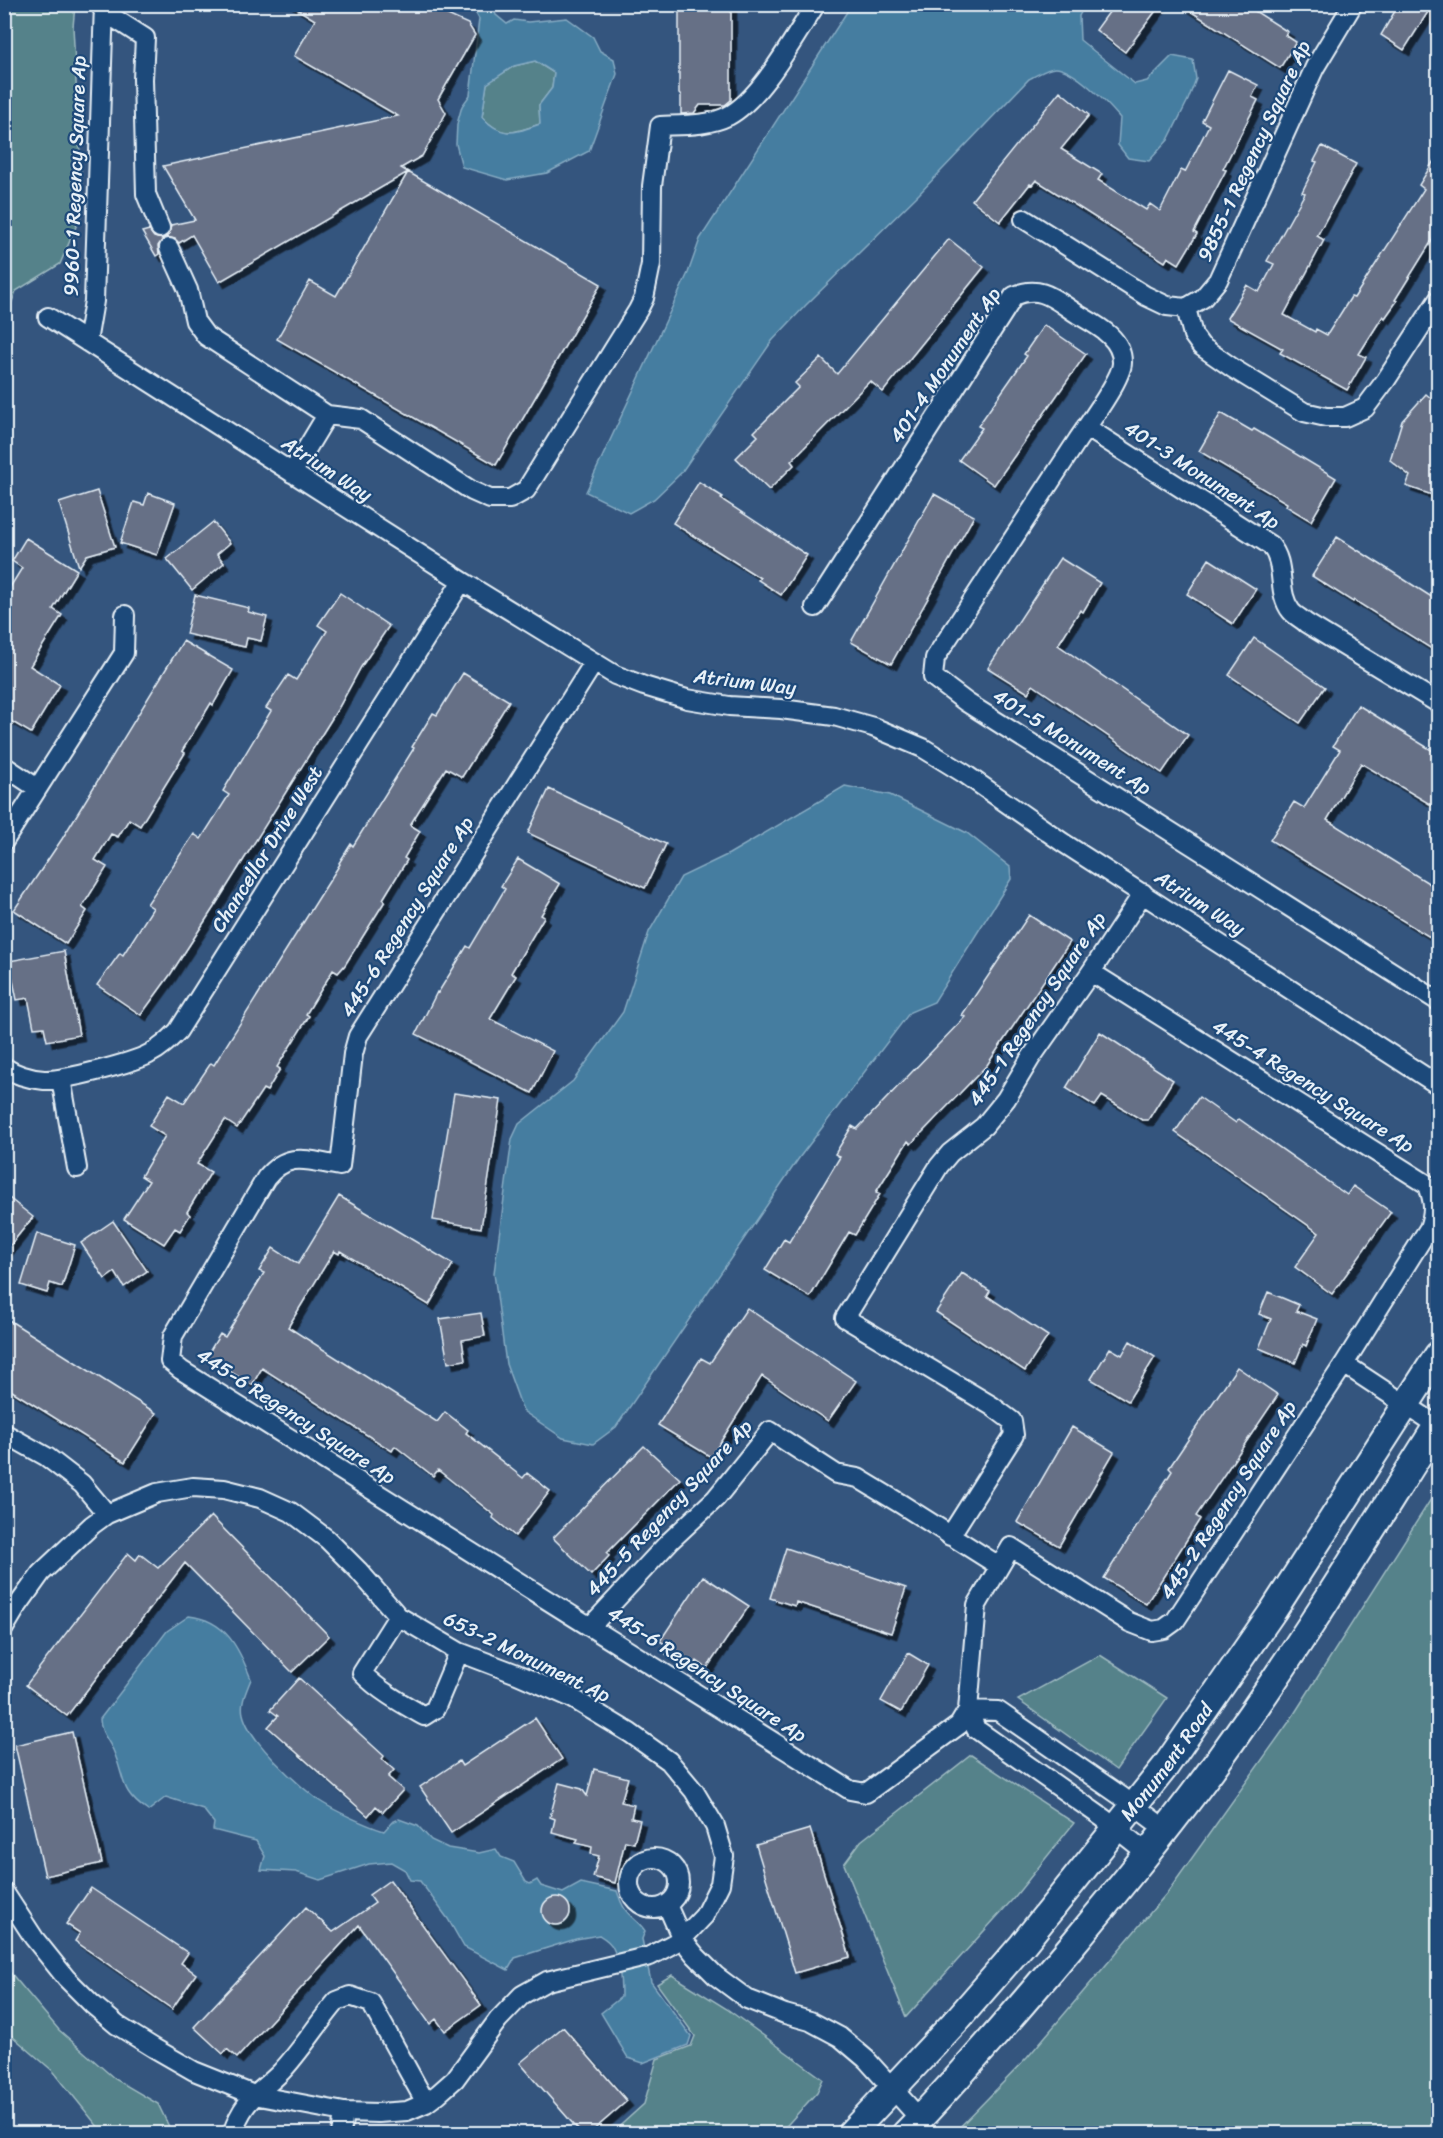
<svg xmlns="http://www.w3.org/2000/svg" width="1443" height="2138" viewBox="0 0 1443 2138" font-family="Sriracha,sans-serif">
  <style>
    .green { fill: #54828a; stroke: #9ebac1; stroke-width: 1.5 }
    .water { fill: #457da0; stroke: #86abc3; stroke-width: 1.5; fill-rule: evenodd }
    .building { fill: #666f86; stroke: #e8f1f8; stroke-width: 1.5; filter: url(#shadow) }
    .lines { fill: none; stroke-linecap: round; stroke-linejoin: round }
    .street-casing { stroke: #e8f1f8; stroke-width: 22 }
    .secondary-casing { stroke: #e8f1f8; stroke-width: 30 }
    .street { stroke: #1f4a7a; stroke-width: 18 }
    .secondary { stroke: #1f4a7a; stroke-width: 26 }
    .labels { text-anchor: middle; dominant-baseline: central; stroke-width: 4.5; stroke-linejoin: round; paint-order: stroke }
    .street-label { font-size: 20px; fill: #e8f1f8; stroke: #1f4a7a }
  </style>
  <defs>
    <filter id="shadow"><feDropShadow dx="5.5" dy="5.5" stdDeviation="0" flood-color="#0009"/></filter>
  </defs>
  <rect width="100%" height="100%" fill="#34557e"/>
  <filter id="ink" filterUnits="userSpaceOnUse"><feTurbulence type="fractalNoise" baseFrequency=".0167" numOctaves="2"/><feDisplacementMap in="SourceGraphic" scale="12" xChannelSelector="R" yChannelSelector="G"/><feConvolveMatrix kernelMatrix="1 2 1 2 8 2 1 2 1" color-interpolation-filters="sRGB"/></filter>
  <g filter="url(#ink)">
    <path class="green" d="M5 4 75 5 73 27 83 210 60 264 16 291 5 320Z
      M535 61 554 73 552 88 539 105 540 124C513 132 504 140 482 117L487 83 514 66Z
      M1438 1488V2133H954L1027 2058 1167 1893 1289 1722Z
      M1100 1655 1167 1698 1116 1770 1018 1700Z
      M971 1755 1074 1823 1013 1899 906 2017 844 1864 861 1841Z
      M4 1965 59 2030 115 2079 158 2104 172 2133H103L54 2072 5 2030Z
      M672 1975 727 2009 823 2079 817 2092 780 2133H612L644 2104 657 2059 691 2046 695 2036 657 1984Z"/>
    <path class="water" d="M852 4 1085 5 1079 16 1080 40 1135 84 1147 81 1172 56 1193 60 1196 79 1188 100 1168 140 1149 161 1128 158 1118 145 1120 118C1108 104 1074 68 1055 68 1047 68 1036 76 1029 79L919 194 806 305 772 341 681 473 654 499 629 513 586 492 688 273 700 239Z
      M471 5H492L496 15 507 24 514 20 528 22 567 18 593 37 600 51 614 59 617 74 589 151 547 173 507 180 462 167 456 144 457 124 462 106 470 95 479 19ZM535 61 554 73 552 88 539 105 540 124C514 133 503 139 482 117L487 84 514 66Z
      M845 786 890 795 967 833 1010 867 1011 879 934 1002 910 1012 799 1158 616 1427 593 1444 563 1438 523 1411 506 1364 494 1273 512 1139 519 1124 573 1081 623 1012 649 932 681 877 729 854Z
      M189 1616C226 1620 239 1648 251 1679 247 1690 240 1703 243 1714 249 1741 296 1783 318 1800 333 1810 367 1826 384 1831L392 1822 399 1819 418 1826 431 1840 448 1848 479 1853 496 1849 501 1857 514 1862 526 1882 530 1884 537 1880 541 1886 563 1893 581 1883 617 1891C620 1899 622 1907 628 1913 634 1920 640 1923 645 1931L642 1939 651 1982 691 2036 688 2045 643 2063 628 2058 601 2013 621 1997C621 1982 620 1962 613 1948 610 1941 604 1938 599 1935L576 1939 515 1958 508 1970 464 1947 448 1919 420 1881 410 1880 405 1870 391 1862 369 1864 320 1880 296 1872 261 1870 265 1856 256 1841 213 1830 214 1823 203 1809 166 1797 148 1811C118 1790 126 1779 113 1750 108 1739 100 1732 100 1719L167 1631Z"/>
    <path class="building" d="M289 4H423L468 24 475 35 438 99 446 113 422 156 401 168 408 172 219 282 192 235 179 243 175 239 166 237 169 234 171 225 195 220 163 166 398 116 294 56 315 20Z
      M679 4H731V100L725 105H700L694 113 681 114V95L679 93Z
      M1115 4H1161L1125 52 1096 30Z
      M1179 4H1244L1288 32 1285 35 1296 42 1280 68Z
      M1399 4H1433L1404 50 1381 35Z
      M1228 70 1258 85 1252 97 1258 100 1223 169 1226 170 1194 232 1197 234 1179 264 1168 257 1165 262 1036 180 1032 185 1030 184 1000 222 972 200 1060 91 1089 115 1061 149 1102 174 1098 180 1146 210 1150 204 1160 211 1181 170 1185 172 1209 125 1202 121Z
      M1322 146 1356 164 1317 236 1324 240 1284 315 1315 332 1316 329 1327 335 1351 297 1354 298 1424 189 1419 185 1438 154V231L1395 300 1397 301 1385 318 1383 316 1359 354 1366 357 1347 390 1280 353 1283 349 1227 318 1247 285 1259 292 1274 264 1267 261 1305 193 1302 192 1317 162 1314 161Z
      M408 172 601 284 496 465 277 339 310 281 336 296Z
      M149 230 154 237 163 239 158 246 159 254 156 256 142 232Z
      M949 239 984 267 883 392 870 381 791 461 794 465 769 490 736 458 758 436 754 432 799 387 795 383 821 358 837 374Z
      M1044 325 1086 354 994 485 959 460 982 428 978 426 1027 356 1024 354Z
      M1426 394 1438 404V497L1406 486 1410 476 1390 460 1402 421Z
      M1221 413 1252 431 1254 429 1336 478 1311 521 1286 506 1287 503 1199 451Z
      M699 482 723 497 721 499 807 555 781 595 758 580 760 578 673 523Z
      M97 491 115 547 87 555 79 567 59 503Z
      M148 493 175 503 157 555 120 543 134 502 144 505Z
      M934 494 974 516 891 664 851 642Z
      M213 522 230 543 217 554 224 563 192 590 167 559Z
      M1337 537 1438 601V653L1354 600 1353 602 1312 576Z
      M26 538 77 570 53 609 62 615 30 666 60 685 31 733 4 717V597L22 568 12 561Z
      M1060 558 1100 583 1083 612 1080 610 1058 645 1188 735 1162 773 1033 685 1028 693 988 668Z
      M1209 559 1256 589 1233 624 1187 594Z
      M340 593 389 626 361 667 339 707 216 904 170 975 141 1015 97 985 120 953 123 955 153 908 147 904 194 834 201 839 229 795 223 791 271 711 266 708 288 675 296 680 327 631 318 625Z
      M195 595 249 608 248 612 267 617 261 641 247 638 245 647 186 634Z
      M1254 638 1325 687 1300 723 1229 675Z
      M183 641 233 670 213 705 211 703 182 751 185 753 140 826 129 819 118 837 111 834 95 860 107 867 82 907 87 911 66 944 14 910 62 839Z
      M463 673 509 701 462 777 446 768 418 812 410 825 420 831 404 858 407 860 383 899 385 901 345 965 338 973 333 970 306 1014 309 1016 277 1067 280 1069 267 1091 263 1089 237 1128 225 1120 197 1164 211 1172 187 1212 190 1215 180 1231 175 1228 164 1244 124 1219 149 1181 141 1176 165 1136 149 1126 169 1094 184 1103 211 1063 214 1065 340 864 339 863 351 844 353 846 414 748 412 747 433 713 437 715Z
      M1358 705 1438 754V809L1361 763 1327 820 1438 889V942L1270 840 1294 802 1304 808 1340 750 1333 746Z
      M549 789 666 844 645 888 528 833Z
      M518 859 560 884 541 915 544 917 511 973 516 976 490 1019 553 1051 532 1093 416 1034 437 992 438 993 467 946 470 948 505 889 501 886Z
      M1029 915 1070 942 987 1065 911 1144 908 1141 876 1192 880 1194 855 1235 849 1232 810 1297 765 1270 784 1239 789 1242 840 1157 835 1154 852 1126 857 1129 965 1017 962 1015Z
      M64 951 79 1035 47 1041 44 1027 34 1028 28 998 17 1000 9 961Z
      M1100 1032 1173 1080 1148 1120H1142L1102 1096 1095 1106 1066 1088Z
      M454 1093 501 1100 481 1228 433 1220Z
      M1199 1097 1236 1123 1239 1119 1347 1195 1353 1186 1391 1212 1332 1294 1295 1267 1319 1233 1175 1132Z
      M4 1194 33 1217 4 1253Z
      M339 1196 453 1264 429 1305 340 1251 339 1254 334 1251 288 1327 437 1422 445 1412 468 1430 466 1433 523 1478 527 1473 550 1491 515 1536 493 1518 494 1515 438 1470 433 1476 395 1446 392 1451 262 1368 252 1385 206 1357 220 1334 225 1337 264 1273 259 1271 273 1248 298 1264Z
      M113 1221 147 1271 124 1287 115 1272 105 1279 81 1243Z
      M37 1233 75 1245 62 1287 50 1283 47 1293 21 1285Z
      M962 1273 990 1291 987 1296 1048 1336 1025 1371 936 1312Z
      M1268 1292 1299 1305 1296 1311 1317 1319 1306 1346 1303 1344 1295 1363 1259 1348 1271 1319 1259 1314Z
      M747 1308 856 1381 828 1421 762 1376 711 1457 658 1425 701 1358 710 1363Z
      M481 1313 485 1336 462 1340 465 1360 448 1363 440 1319Z
      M4 1317 156 1413 125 1462 4 1386Z
      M1130 1341 1155 1357 1128 1401 1091 1379 1110 1348 1122 1355Z
      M1237 1367 1278 1395 1196 1516 1200 1519 1146 1604 1104 1578 1172 1471 1169 1468Z
      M1072 1427 1114 1452 1059 1546 1017 1522Z
      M644 1446 680 1479 607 1553 609 1556 591 1575 553 1538Z
      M211 1516 329 1636 292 1672 185 1563 67 1716 26 1685 128 1553 136 1560 140 1554 158 1568Z
      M786 1548 906 1588 891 1633 796 1602 795 1606 770 1598Z
      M703 1576 749 1606 707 1668 697 1661 691 1670 666 1654 671 1648 660 1641Z
      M908 1653 928 1665 901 1712 881 1701Z
      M299 1678 384 1756 382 1759 394 1770 388 1777 403 1790 383 1812 376 1806 368 1816 268 1727 278 1716 270 1710Z
      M535 1718 562 1759 451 1833 420 1787 459 1761 462 1766Z
      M72 1732 102 1863 45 1876 15 1745Z
      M594 1769 628 1778 621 1802 634 1805 631 1818 640 1820 634 1843 625 1841 615 1883 593 1877 599 1856 591 1854 592 1847 576 1843 578 1839 552 1832 555 1819 550 1817 559 1783 582 1789 587 1796Z
      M810 1829 850 1957 795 1973 756 1845Z
      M390 1880 481 2005 445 2031 436 2019 430 2024 359 1925 237 2058 227 2049 223 2054 194 2027 306 1907 333 1932 375 1903 369 1895Z
      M91 1888 188 1953 181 1963 196 1974 172 2009 75 1941 80 1933 66 1924Z
      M542 1911a14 14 0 1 1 28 0a14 14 0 1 1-28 0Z
      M563 2027 627 2101 590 2133H581L520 2063Z"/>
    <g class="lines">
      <defs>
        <path id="street" d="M103 11 145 38 143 79 146 194 160 228
          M1024 219 1146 296 1167 306 1186 308
          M169 248 188 290 195 321 206 336 327 415 361 419 472 491 490 499H510L526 490 638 310 644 298 651 264 652 186 660 126C681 125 708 126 728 116 762 98 794 37 816 4
          M1186 308 1193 335 1201 346 1234 369 1304 412 1326 417H1345L1365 408 1386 380 1438 300
          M1186 308 1203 298 1218 280 1315 67 1353 4
          M48 317 462 581 615 675 644 686 687 699 729 706 781 709 834 716 873 727 923 748 965 774 1062 842 1438 1085
          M87 342 94 301 104 4
          M1086 427 1270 545C1287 564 1276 592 1291 611 1295 616 1302 619 1306 623L1438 703
          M292 473 327 415
          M815 607 1014 296C1042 284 1055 300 1079 315 1098 326 1122 338 1122 362 1123 377 1087 426 1077 441 1030 513 982 585 935 658L933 677 966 702 1438 1001
          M593 664 358 1036 353 1054 340 1166C308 1161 289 1150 266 1178L173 1336 170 1361 181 1370 850 1790 866 1793 959 1725 968 1710 977 1605 1011 1547 1129 1622 1152 1631 1164 1629 1175 1621 1344 1364 1429 1228C1435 1210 1434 1203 1428 1185L1091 972
          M4 766 37 788
          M4 841 124 653 125 615
          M4 1067C16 1075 30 1079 44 1080 63 1081 132 1063 149 1054 161 1048 169 1040 178 1031L462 581
          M61 1079 77 1168
          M1344 1364 1438 1426
          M4 1433 47 1457 82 1484 107 1514
          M950 1536 1014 1435 1012 1421 992 1406 845 1318 939 1166 950 1153 984 1126 1006 1099 1030 1059 1091 972 1143 893
          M398 1616 362 1673C379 1691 403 1704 424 1716L435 1709 459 1652
          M591 1626 670 1541 716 1498 770 1431 836 1474 858 1478 901 1504 999 1566
          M4 1628 16 1608 41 1573 92 1525 107 1514 157 1493 193 1487 224 1489 260 1498 291 1512 327 1539 358 1570 398 1616 459 1652 517 1674 572 1698 630 1733 669 1761 694 1791 715 1826 724 1856 720 1884 704 1916 682 1939 650 1956 547 1981 522 1995 498 2020 455 2079 438 2094 426 2103 407 2111 378 2113 344 2112 254 2095 194 2071 154 2048 117 2025 92 2004 66 1978 34 1938 4 1892
          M968 1710 998 1711 1121 1796 1165 1829
          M968 1710 976 1729 1103 1818 1147 1853
          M629 1883a25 25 0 1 1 50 0a25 25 0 1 1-50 0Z
          M667 1905 682 1939 696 1956 716 1976 747 1999 785 2014 810 2021 840 2037 866 2059 920 2119
          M232 2134C244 2098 257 2096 281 2072 301 2051 318 2023 337 2001L350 1996 371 2003 426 2103
          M341 2134 344 2112"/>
        <g id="secondary">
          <path id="s1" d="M850 2134 956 2021 1023 1944 1165 1767 1273 1611 1438 1355"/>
          <path d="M905 2134C962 2075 1015 2013 1068 1950 1119 1889 1170 1827 1217 1762 1296 1653 1366 1538 1438 1424"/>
        </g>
      </defs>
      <use href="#street" class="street-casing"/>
      <use href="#secondary" class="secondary-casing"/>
      <use href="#street" class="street"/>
      <use href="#secondary" class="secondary"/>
    </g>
  </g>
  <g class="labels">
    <g class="street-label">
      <text transform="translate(1254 151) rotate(-65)">9855-1 Regency Square Ap</text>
      <text transform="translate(75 176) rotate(-88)">9960-1 Regency Square Ap</text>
      <text transform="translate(945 365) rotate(-56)">401-4 Monument Ap</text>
      <text transform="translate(327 469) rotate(33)">Atrium Way</text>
      <text transform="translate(1202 475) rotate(33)">401-3 Monument Ap</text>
      <text transform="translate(745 682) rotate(7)">Atrium Way</text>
      <text transform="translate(1072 742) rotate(32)">401-5 Monument Ap</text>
      <text transform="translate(267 849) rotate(-58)">Chancellor Drive West</text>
      <text transform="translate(1200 903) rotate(33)">Atrium Way</text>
      <text transform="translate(407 917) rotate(-58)">445-6 Regency Square Ap</text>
      <text transform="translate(1037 1009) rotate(-56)">445-1 Regency Square Ap</text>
      <text transform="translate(1313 1086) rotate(32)">445-4 Regency Square Ap</text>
      <text transform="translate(296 1416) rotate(33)">445-6 Regency Square Ap</text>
      <text transform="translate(1228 1500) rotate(-57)">445-2 Regency Square Ap</text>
      <text transform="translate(669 1508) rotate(-47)">445-5 Regency Square Ap</text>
      <text transform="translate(527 1657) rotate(26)">653-2 Monument Ap</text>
      <text transform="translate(707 1674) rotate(33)">445-6 Regency Square Ap</text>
      <text stroke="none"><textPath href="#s1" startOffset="489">Monument Road</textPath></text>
    </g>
  </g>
  <rect width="1443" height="2138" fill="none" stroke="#1f4a7a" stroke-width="24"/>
  <rect x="12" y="12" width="1419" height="2114" fill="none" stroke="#e8f1f8" stroke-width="2" filter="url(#ink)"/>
</svg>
